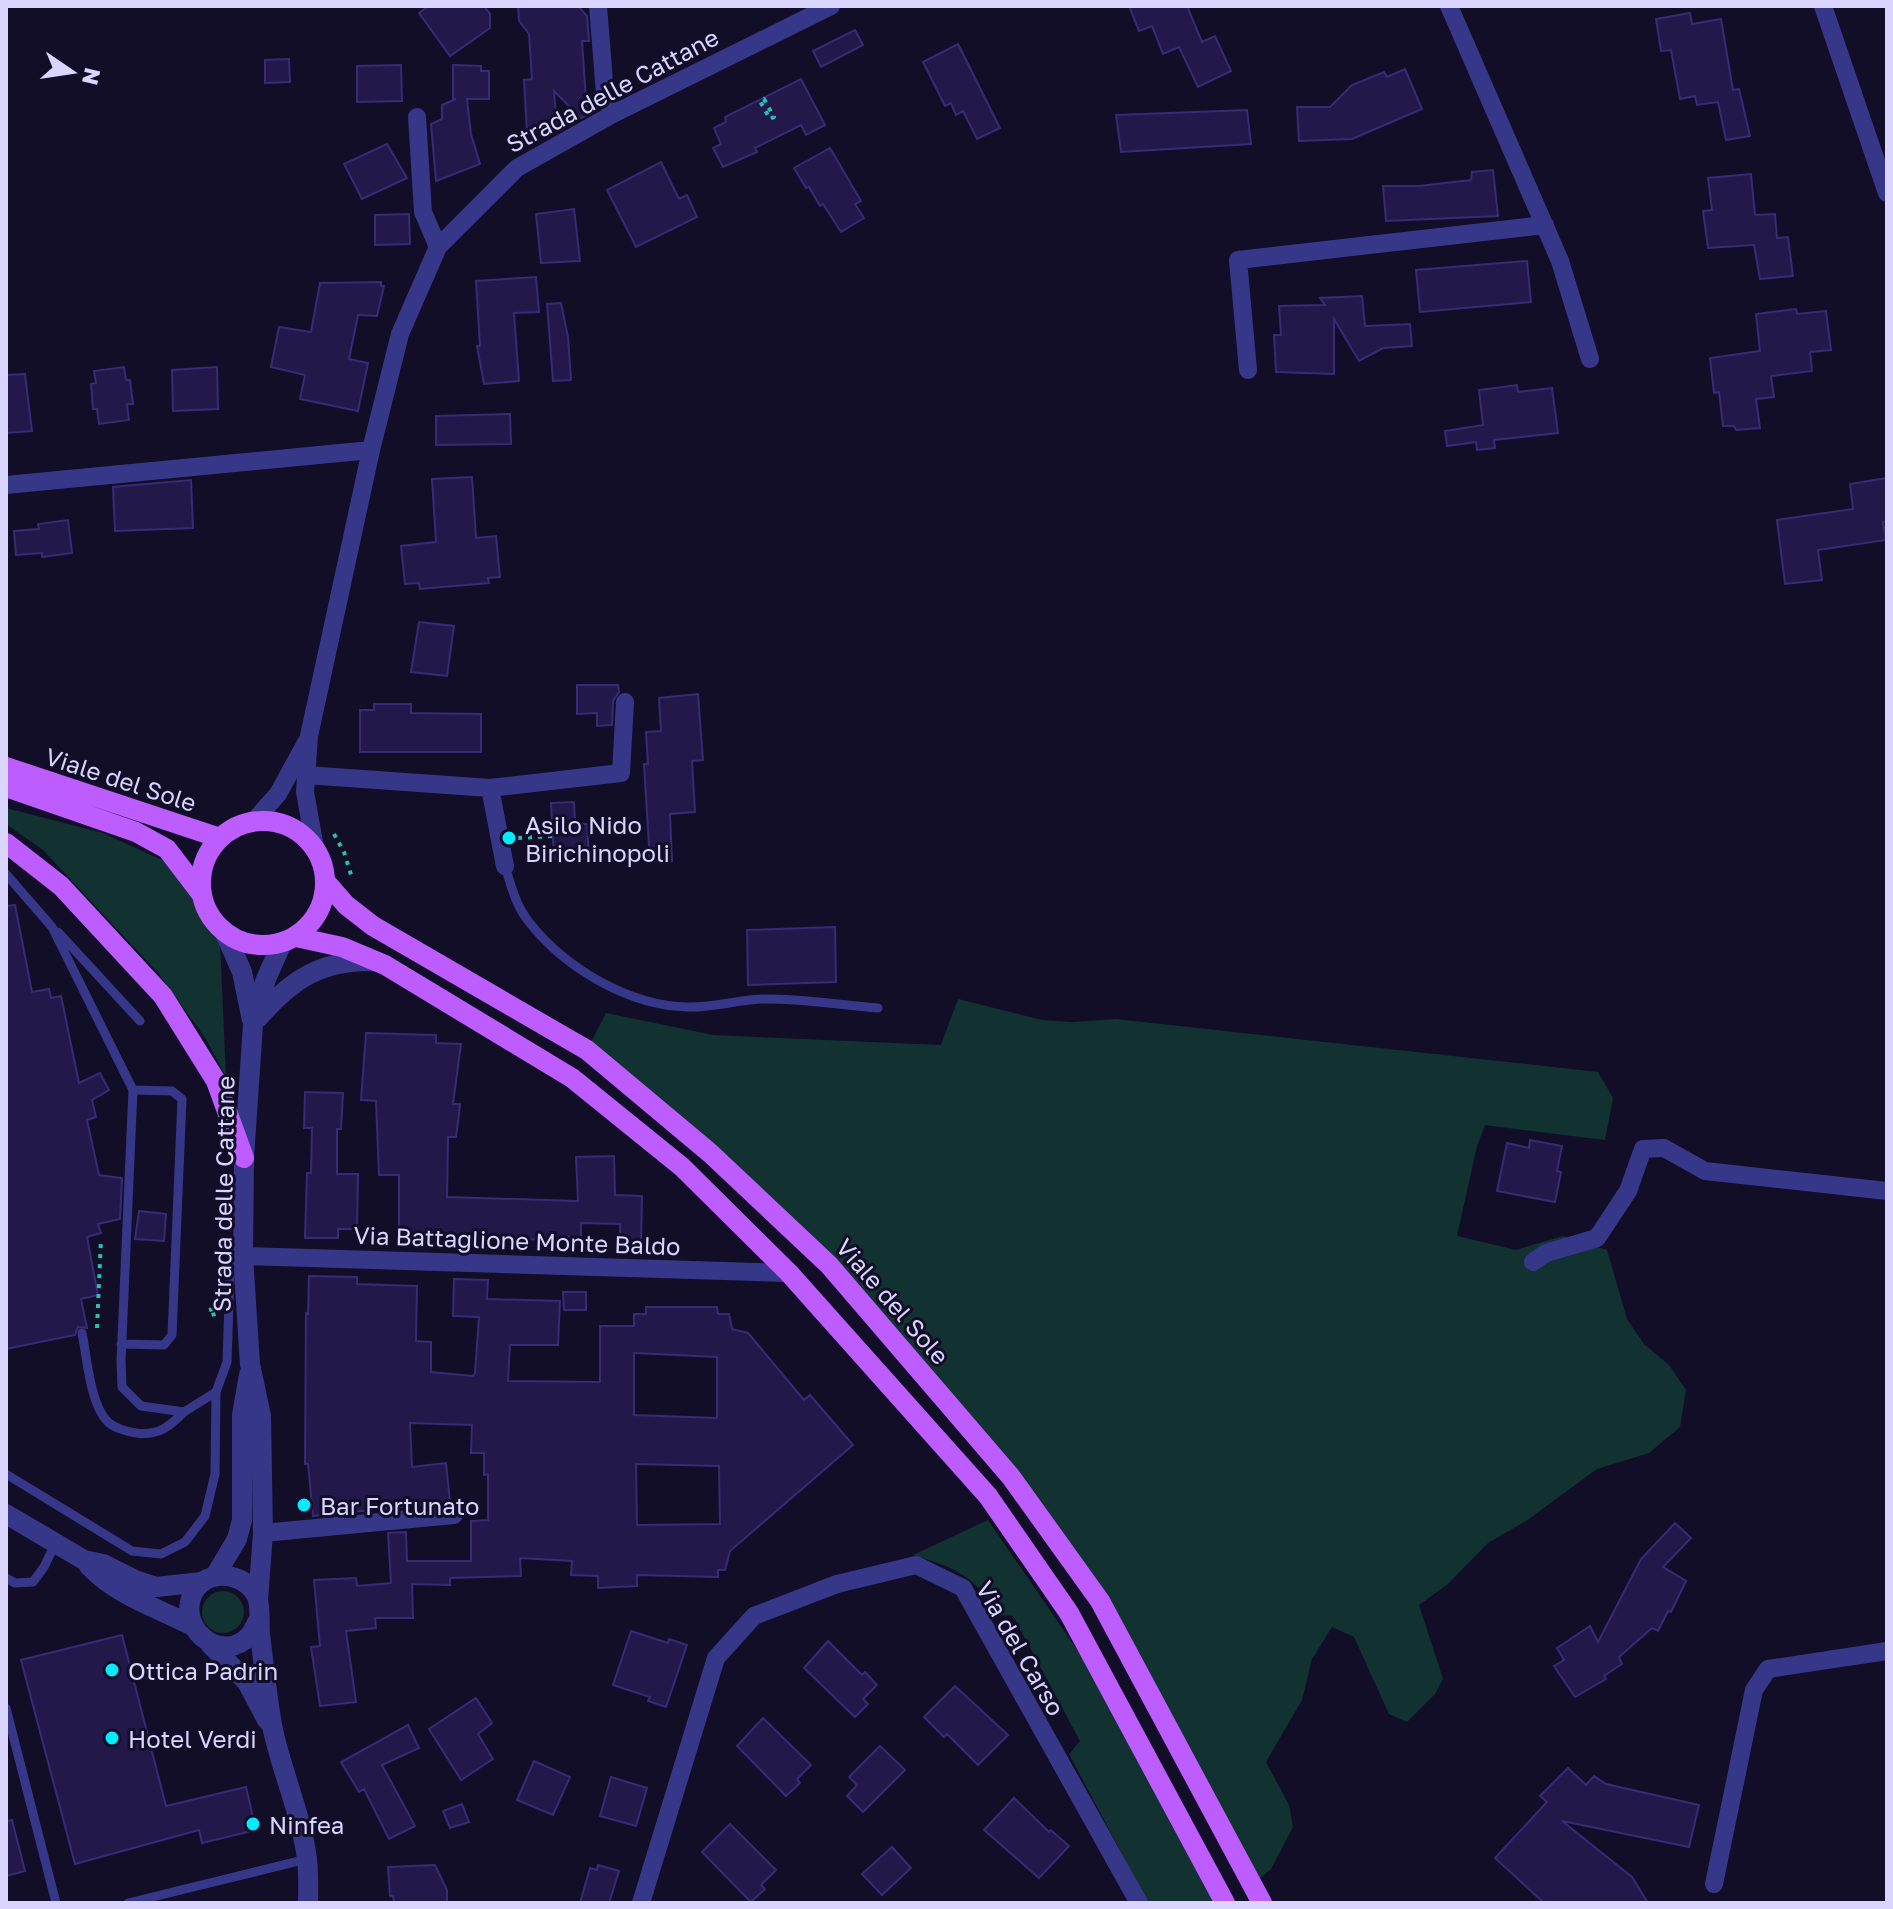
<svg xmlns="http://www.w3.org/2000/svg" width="1893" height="1909" viewBox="0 0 1893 1909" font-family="'Golos Text',sans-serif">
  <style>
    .green { fill: #113230 }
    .building { fill: #22194a; stroke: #372a77; stroke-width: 2; fill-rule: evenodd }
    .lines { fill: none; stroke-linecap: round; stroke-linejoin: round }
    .path { stroke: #29c0b2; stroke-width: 4; stroke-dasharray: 4 6; stroke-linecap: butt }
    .service { stroke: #373789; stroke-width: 9 }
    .minor { stroke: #373789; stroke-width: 18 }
    .tertiary { stroke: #373789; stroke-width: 20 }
    .primary { stroke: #bd5cff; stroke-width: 20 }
    .poi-dot { fill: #01edff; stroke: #120e28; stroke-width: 3 }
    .labels { text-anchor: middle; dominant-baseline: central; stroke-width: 6; stroke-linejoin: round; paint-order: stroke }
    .street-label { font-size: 24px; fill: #d9d5ff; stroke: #120e28 }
    .poi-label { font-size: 24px; fill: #d9d5ff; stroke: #120e28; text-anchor: start }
  </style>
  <rect width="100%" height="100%" fill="#120e28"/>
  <path class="green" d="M6 808 103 833 175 866 189 884 196 905 220 942 226 1077 206 1039 159 974 43 850 6 824Z
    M958 999 1042 1020 1072 1022 1116 1019 1598 1072 1613 1098 1605 1140 1485 1125 1477 1146 1457 1236 1516 1250 1563 1236 1607 1250 1627 1319 1644 1344 1669 1365 1686 1390 1680 1427 1649 1453 1597 1469 1526 1521 1488 1543 1448 1584 1419 1605 1443 1679 1435 1694 1407 1722 1389 1714 1354 1637 1332 1627 1312 1659 1302 1700 1266 1762 1289 1805 1293 1827 1271 1869 1252 1885 1100 1601 829 1265 587 1050 606 1013 713 1035 941 1045Z
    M988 1520 1082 1657 1214 1903H1148L1069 1754 1080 1741 1013 1616 999 1615C974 1576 957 1568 913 1555Z
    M202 1612a21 21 0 1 1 42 0a21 21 0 1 1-42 0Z"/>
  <path class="building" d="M429 6H484L490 14V28L450 56 419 13Z
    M518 6H578L587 16 589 41H582L587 115 581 118 554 91 557 128 527 132 524 80 532 79 529 34 519 21Z
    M1129 6H1187L1202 42 1215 36 1231 71 1198 87 1179 47 1163 54 1152 26 1139 31Z
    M1690 13 1692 24 1721 19 1733 90 1739 89 1750 136 1726 140 1718 102 1697 105 1695 96 1680 99 1671 50 1661 51 1656 19Z
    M855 30 863 45 821 67 813 51Z
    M958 44 1000 128 977 139 963 111 956 115 951 103 945 106 923 62Z
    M289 59 290 82 265 83V60Z
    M401 65 402 101 357 102V66Z
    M453 65 481 66V71H489V99H467L471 134 480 164 436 181 431 124 442 119V105L456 99H453Z
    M1405 69 1422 109 1352 139 1299 141 1297 107H1330L1352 85 1384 72 1387 77Z
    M801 79 825 125 806 135 801 125 755 148 757 152 723 167 713 148 721 144 714 128 726 122 725 117Z
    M1247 110 1251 144 1121 152 1116 115Z
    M387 144 407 178 362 199 344 164Z
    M830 148 861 201 855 204 864 218 841 232 823 204 820 206 809 187 806 188 794 168Z
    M661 162 679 199 687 195 697 217 636 247 607 190Z
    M1493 170 1498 216 1386 221 1383 186H1419L1471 180 1472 172Z
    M1751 174 1755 215 1775 214 1777 238 1788 237 1793 276 1760 279 1754 245 1708 248 1703 211 1712 210 1708 178Z
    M574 209 580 261 541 263 536 214Z
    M409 214 410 244 375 245V215Z
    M1527 261 1531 302 1420 312 1416 270Z
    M536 277 539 312 514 313 519 381 484 384 477 346H480L476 281Z
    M381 282V286H384L377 316 358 315 349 359 368 363 358 411 300 399 305 375 271 367 279 327 311 332 320 283Z
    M1362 296 1365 326 1410 324 1412 346 1383 348 1359 361 1334 319V374L1276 372 1274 335H1281L1279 306 1325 305 1320 298Z
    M561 303 568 337 571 380 553 381 547 304Z
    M1796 309 1797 314 1826 311 1831 350 1810 352 1812 371 1771 376 1774 397 1756 399 1760 428 1736 430 1734 426H1723L1719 392 1714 393 1710 358 1760 351 1756 314Z
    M124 367 126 380H130L133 404H127L129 420 99 424 97 409H93L91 384 96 383 94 371Z
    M217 367 218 409 173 411 172 370Z
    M25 374 32 431 6 433V375Z
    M1517 385 1518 392 1552 388 1558 433 1494 440 1495 448 1477 450 1476 442 1447 446 1445 431 1483 425 1479 390Z
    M510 414 511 444 436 445V416Z
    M472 477 476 538 496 536 500 577 488 578 489 583 420 589 419 583 405 584 401 546 436 542 432 479Z
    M1887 478V521L1883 522 1886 540 1818 550 1822 580 1785 584 1777 520 1853 509 1850 484Z
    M191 480 193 528 115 531 113 487Z
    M68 520 72 553 42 557V553L16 555 14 531 39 529 38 524Z
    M419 622 454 626 447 676 411 672Z
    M577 685H618L619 692 613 701 612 725 597 726V713L577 714Z
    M698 694 703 760 692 761 695 812 670 814 672 861 650 862 644 764H648L646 732 661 731 659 698Z
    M374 704H411V713L481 714V752H360V710H374Z
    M574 802 575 824H587L589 858 554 859 551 803Z
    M15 905 32 992 49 989 51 998 61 996 79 1083 100 1073 109 1090 92 1100 96 1117 87 1120 99 1175 122 1178 120 1219 98 1224 101 1233 87 1237 98 1295 81 1299 87 1328 78 1327 75 1335 6 1349V906Z
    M835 927 836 982 748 985 747 930Z
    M366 1033 436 1035V1043L461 1044 453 1104H460L459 1115 456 1137H448L447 1197 578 1201 576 1157 614 1156 615 1195 642 1196 641 1245 620 1244V1224L581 1223V1237H564V1240L399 1237V1175H379L376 1101 361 1100Z
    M305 1092 343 1093 341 1129H337V1174H358L357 1229H338V1238H305L307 1173H311L312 1128H304Z
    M1530 1140 1562 1146 1557 1171 1561 1172 1555 1202 1497 1191 1507 1143 1529 1148Z
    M139 1211 166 1214 164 1241 135 1239Z
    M309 1276 357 1277V1284L417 1286 416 1341 431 1342V1372L473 1376 475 1373 479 1317 453 1316 454 1279 488 1280 487 1299 560 1301 558 1345H510L508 1381 600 1382V1326H634V1314H646V1307H717L718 1314H729L732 1329 748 1333 804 1400 810 1395 853 1445 730 1551 725 1570H718V1577L637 1575V1586L598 1588V1576L571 1575 572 1561 520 1558 521 1576 450 1578V1585L412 1584 413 1618H375L376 1628 346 1631 356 1702 320 1706 311 1647 320 1646 314 1580 356 1578 357 1586 391 1583 388 1533 406 1532 407 1561H471V1521L488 1520V1474L484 1475V1453H471L472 1425 410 1423 412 1467 446 1463 450 1502 313 1516 308 1464H305L306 1313 308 1314ZM634 1353 717 1357V1418L634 1415ZM636 1464 719 1466 720 1524 637 1525Z
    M563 1292H586V1310H564Z
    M1675 1523 1691 1538 1663 1567 1686 1581 1671 1612 1668 1611 1658 1631 1652 1628 1619 1657 1622 1664 1604 1676 1606 1679 1575 1697 1554 1666 1564 1660 1557 1648 1590 1626 1598 1642 1641 1559Z
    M631 1631 668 1643 669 1639 687 1645 666 1707 648 1701 650 1697 613 1685Z
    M122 1635 166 1806 246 1787 256 1830 202 1843 199 1830 75 1864 21 1660Z
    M828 1641 862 1675 865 1672 877 1685 863 1699 868 1704 855 1717 804 1668Z
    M955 1686 1008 1735 978 1765 947 1734 944 1737 924 1717Z
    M476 1698 492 1723 478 1734 493 1759 461 1780 429 1729Z
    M763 1718 811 1765 797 1779 800 1783 786 1796 737 1746Z
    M408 1725 419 1748 382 1765 415 1826 389 1839 364 1789 359 1792 341 1762Z
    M880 1746 905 1770 863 1812 847 1796 857 1785 849 1777Z
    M534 1761 570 1777 553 1815 517 1800Z
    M1568 1768 1586 1785 1594 1776 1606 1784 1699 1805 1689 1847 1562 1821 1632 1877 1648 1903H1544L1495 1858 1547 1802 1540 1796Z
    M611 1777 647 1788 636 1826 600 1816Z
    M1014 1798 1049 1832 1051 1830 1069 1846 1039 1878 984 1830Z
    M462 1804 469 1822 450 1828 443 1811Z
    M12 1820 25 1871 6 1876V1821Z
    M730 1824 776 1870 761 1885 765 1889 751 1902 702 1852Z
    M892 1847 911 1868 882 1895 862 1874Z
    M435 1865 447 1890V1903H394L393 1896H390L388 1867Z
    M598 1865 619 1871 609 1903H580L590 1868 597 1870Z"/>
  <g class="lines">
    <path class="path" d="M764 99 774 117 770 119 760 101Z
      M334 834 344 852 352 878
      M518 838 553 836
      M218 1308 220 1313 211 1315 209 1310Z
      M97 1328 101 1239"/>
    <path class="service" d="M505 866C511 886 516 906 529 922 565 968 629 1006 688 1007 712 1008 737 1000 761 999 799 998 840 1005 878 1008
      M6 874 52 927 133 1090 121 1361 122 1387 141 1406 184 1412 216 1392 227 1362 230 1272 236 1259 240 1257
      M58 932 140 1021
      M82 1333C87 1357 90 1405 108 1422 114 1428 128 1432 136 1433 158 1436 169 1427 184 1412
      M121 1344 164 1345 172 1335 182 1099 172 1091 133 1090
      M6 1474 132 1551 161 1554 185 1542 205 1516 215 1474 216 1392
      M6 1578 15 1583 33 1582 44 1567 55 1544
      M6 1708 56 1903
      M128 1903 307 1859"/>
    <path class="minor" d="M598 6 605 94 613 114
      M1449 6 1560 261 1590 359
      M1823 6 1887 193
      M417 117 423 212 438 247
      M1248 370 1238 260 1545 225
      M6 485 371 450
      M306 775 490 788 621 773 625 702
      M490 788 505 866
      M253 822 278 794 307 741
      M315 848 305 792 309 736 371 450 400 334 438 247 517 168 613 114 831 6
      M243 1256 789 1273
      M1533 1262 1546 1253 1597 1238 1628 1191 1643 1149 1664 1148 1705 1171 1887 1191
      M263 1533 454 1515
      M1714 1884 1754 1690 1768 1669 1887 1651
      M641 1903 716 1658 754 1616 837 1584 916 1565 963 1588 1139 1903"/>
    <path class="tertiary" d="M225 933 242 972 252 1020
      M258 1018C292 979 321 960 374 961
      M6 1514 84 1560 103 1564 135 1580 156 1587 202 1582
      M89 1566C116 1595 157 1608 191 1625
      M215 1576 237 1539 242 1520V1415L249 1375
      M258 1600 263 1533 261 1416 250 1364 243 1256 244 1158 253 1024 266 979 282 943
      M259 1619C256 1624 254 1630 250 1635 225 1664 180 1633 191 1598 201 1567 245 1570 257 1597 261 1607 259 1623 260 1634 264 1666 267 1699 273 1730 282 1772 303 1820 307 1860 309 1874 308 1889 308 1903
      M210 1644 247 1682 267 1720"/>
    <path class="primary" d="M6 767 220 838
      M6 787 136 832 167 849 202 895
      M201 883a62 62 0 1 1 124 0a62 62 0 1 1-124 0Z
      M6 843 61 886 163 996 216 1081 244 1158
      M326 882 346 905 373 926 587 1050 710 1153 829 1265 1011 1477 1100 1601 1262 1903
      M296 937 342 947 385 965 572 1078 682 1167 789 1273 988 1496 1069 1613 1225 1903"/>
  </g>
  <g class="poi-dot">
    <circle cx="509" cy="838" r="8"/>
    <circle cx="304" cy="1505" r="8"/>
    <circle cx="112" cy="1670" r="8"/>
    <circle cx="112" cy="1738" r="8"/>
    <circle cx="253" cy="1824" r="8"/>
  </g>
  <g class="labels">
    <g class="street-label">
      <text transform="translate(612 90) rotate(-28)">Strada delle Cattane</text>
      <text transform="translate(121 779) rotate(18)">Viale del Sole</text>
      <text transform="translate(223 1194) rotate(-89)">Strada delle Cattane</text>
      <text transform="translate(517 1240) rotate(2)">Via Battaglione Monte Baldo</text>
      <text transform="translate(893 1301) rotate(49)">Viale del Sole</text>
      <text transform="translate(1021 1648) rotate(60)">Via del Carso</text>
    </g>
    <g class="poi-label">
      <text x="525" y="824">Asilo Nido<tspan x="525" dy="28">Birichinopoli</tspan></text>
      <text x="320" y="1505">Bar Fortunato</text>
      <text x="128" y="1670">Ottica Padrin</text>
      <text x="128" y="1738">Hotel Verdi</text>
      <text x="269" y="1824">Ninfea</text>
    </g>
  </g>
  <rect width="1893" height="1909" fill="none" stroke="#d9d5ff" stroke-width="16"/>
  <g transform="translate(72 72) rotate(103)" stroke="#120e28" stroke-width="6" paint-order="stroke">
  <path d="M0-6L14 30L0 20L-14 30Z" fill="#d9d5ff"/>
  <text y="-12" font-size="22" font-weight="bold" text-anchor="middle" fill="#d9d5ff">N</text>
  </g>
</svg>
